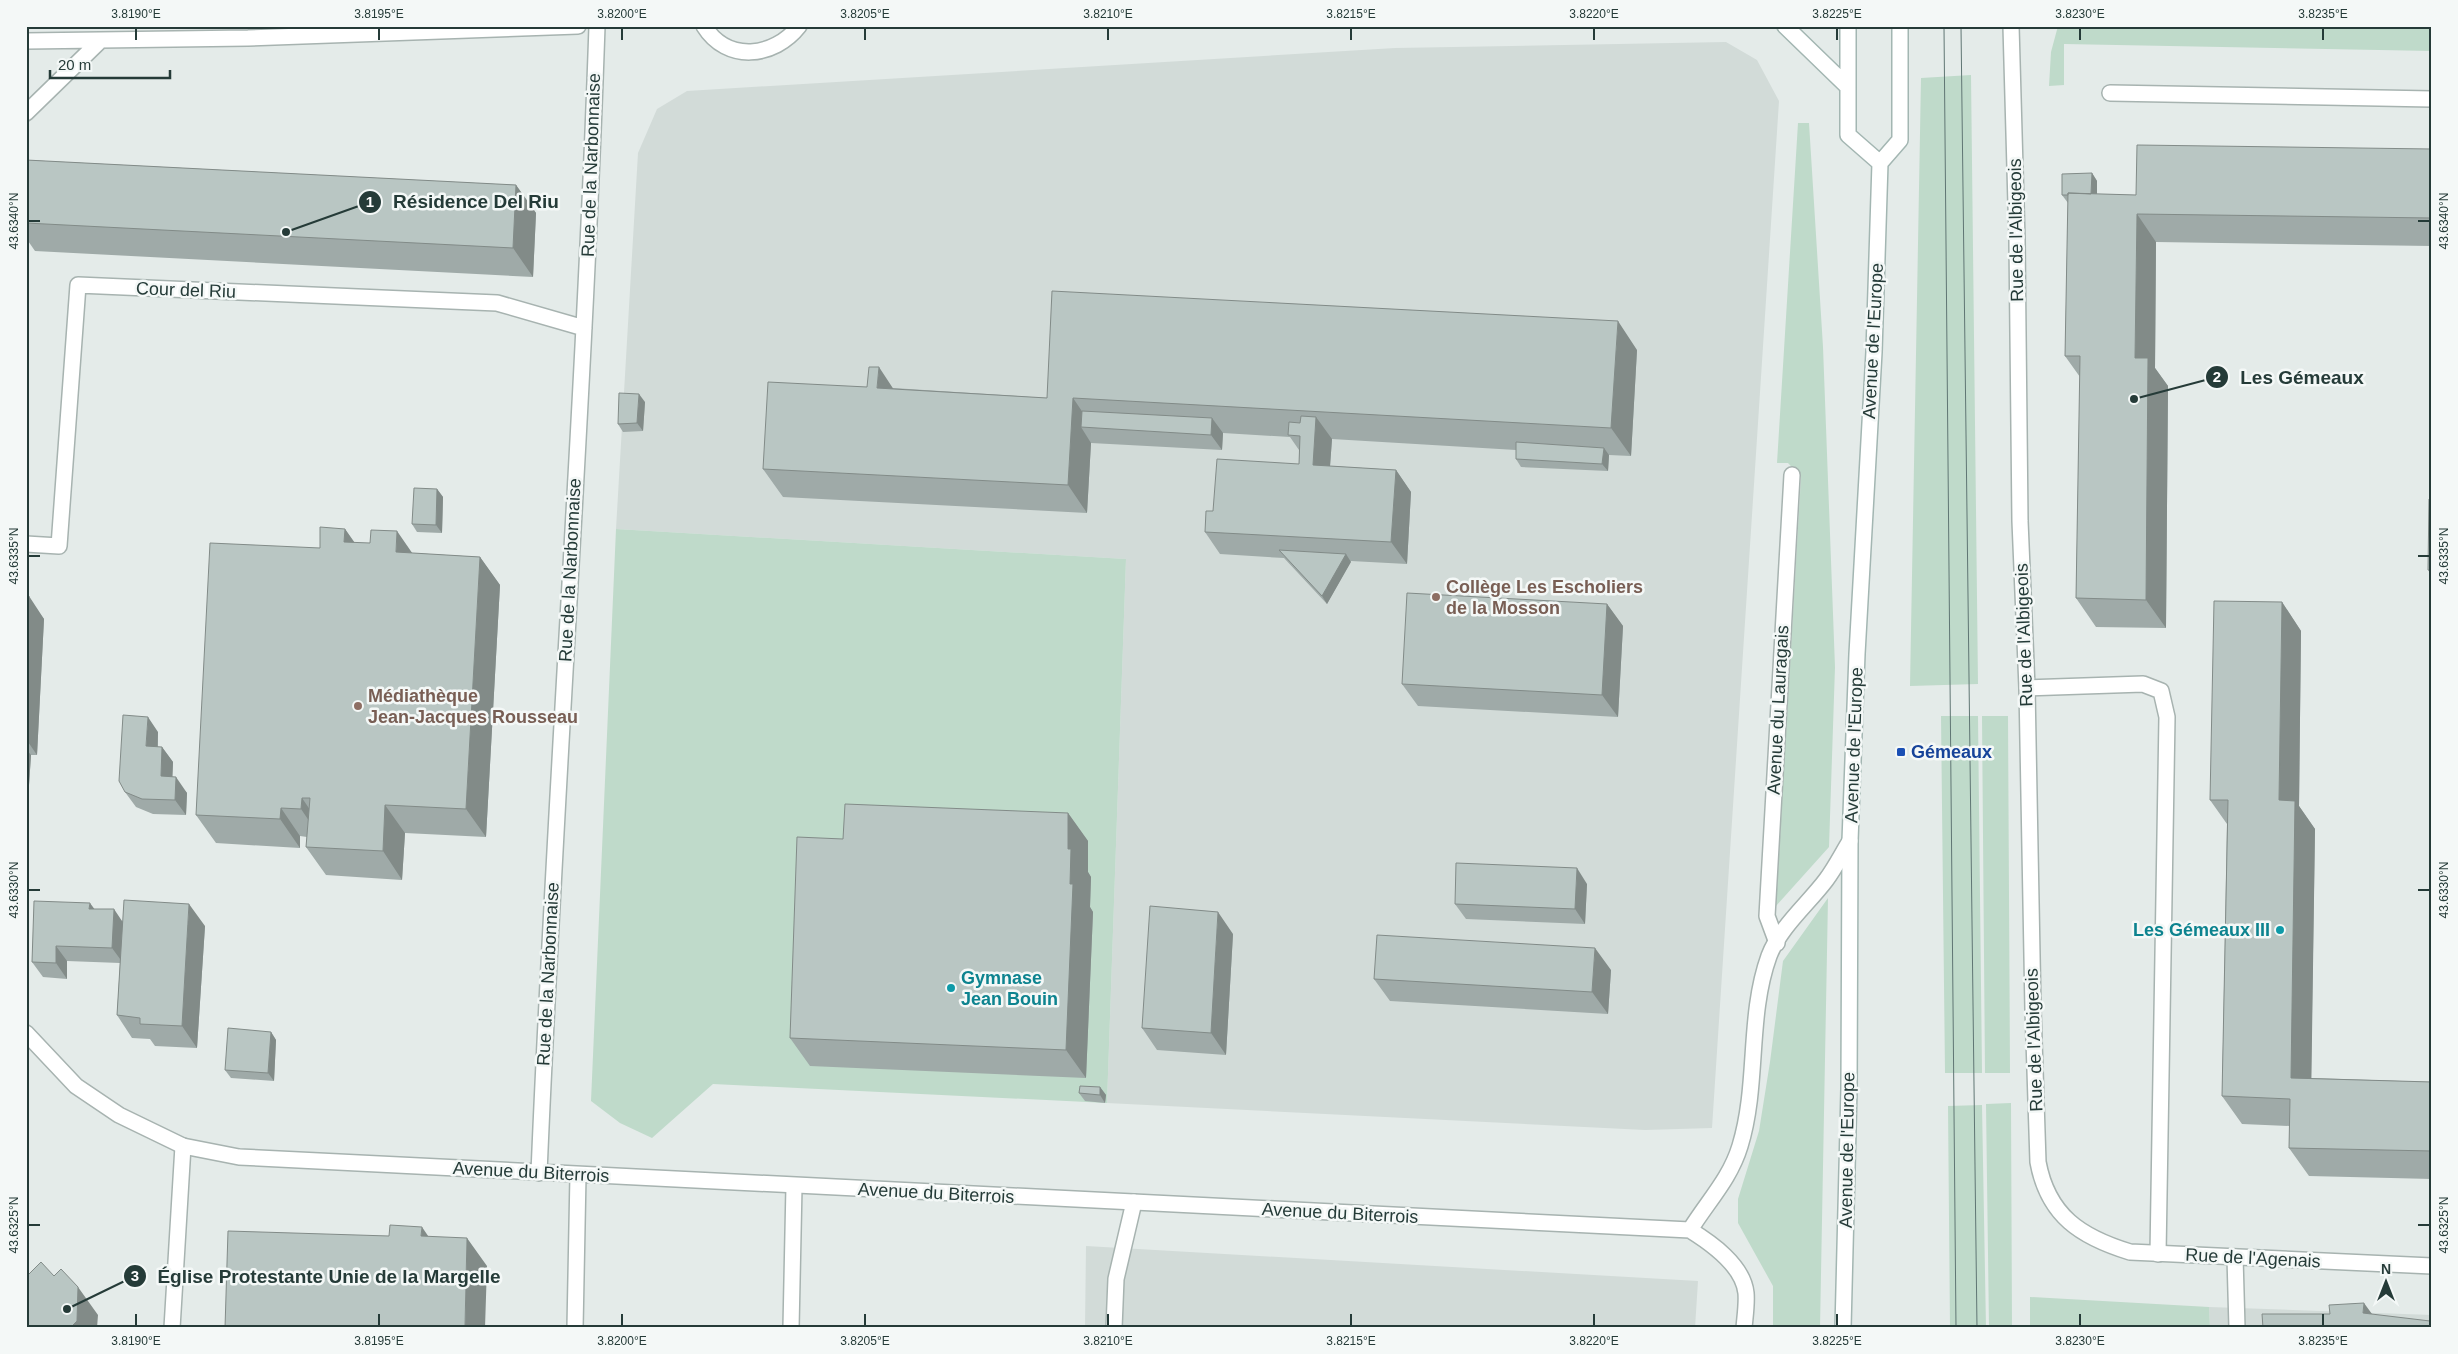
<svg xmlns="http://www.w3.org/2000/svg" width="2458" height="1354" viewBox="0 0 2458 1354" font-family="Helvetica,sans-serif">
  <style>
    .built { fill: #d2dbd8 }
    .green { fill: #bfdaca }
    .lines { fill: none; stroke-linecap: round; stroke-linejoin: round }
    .service-casing { stroke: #a7b3b0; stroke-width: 18 }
    .pedestrian-casing { stroke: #a7b3b0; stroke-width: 18 }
    .minor-casing { stroke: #a7b3b0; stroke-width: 18 }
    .secondary-casing { stroke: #a3b6b2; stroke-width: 18 }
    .service { stroke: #fff; stroke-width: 15 }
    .pedestrian { stroke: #fff; stroke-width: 15 }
    .minor { stroke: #fff; stroke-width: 15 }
    .secondary { stroke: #fff; stroke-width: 15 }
    .tram { stroke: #607674; stroke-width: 1 }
    .wall { fill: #9faaa8 }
    .shaded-wall { fill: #828b88 }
    .building { fill: #b9c6c3; stroke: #828b88 }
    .ticks { fill: none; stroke: #253b38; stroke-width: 2 }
    .education-dot { fill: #8d6e63; stroke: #f4f8f7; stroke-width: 2 }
    .transit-dot { fill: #1a4fb4; stroke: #f4f8f7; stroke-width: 2 }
    .culture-dot { fill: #0f9aa8; stroke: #f4f8f7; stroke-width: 2 }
    .labels { text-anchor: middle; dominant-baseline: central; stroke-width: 5; stroke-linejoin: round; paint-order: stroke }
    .street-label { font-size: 18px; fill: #253b38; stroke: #f4f8f7 }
    .education-label { font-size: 18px; font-weight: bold; fill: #785e54; stroke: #f4f8f7; text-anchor: start }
    .transit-label { font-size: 18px; font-weight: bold; fill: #164399; stroke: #f4f8f7; text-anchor: start }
    .culture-label { font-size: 18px; font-weight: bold; fill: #0d838f; stroke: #f4f8f7; text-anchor: end }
    .leader { fill: none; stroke: #253b38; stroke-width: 2 }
    .callout-dot { fill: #253b38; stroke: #f4f8f7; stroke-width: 2 }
    .mark-label { font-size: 15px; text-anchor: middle; font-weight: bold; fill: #fff }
    .callout-label { font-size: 19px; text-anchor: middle; font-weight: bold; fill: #253b38; stroke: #f4f8f7; stroke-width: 5; stroke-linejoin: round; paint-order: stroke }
    .neatline { fill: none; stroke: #253b38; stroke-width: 2 }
    .ticks-label { font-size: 12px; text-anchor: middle; fill: #253b38 }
  </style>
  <rect width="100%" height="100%" fill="#e4ebe9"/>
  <path class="built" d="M1726 42 1757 60 1779 101 1712 1128 1645 1130 1107 1103 1126 559 616 529 638 153 657 109 687 91 1395 48Z
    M1086 1246 1698 1281 1695 1328H1085Z
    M2209 1307 2432 1315V1328H2210Z"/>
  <path class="green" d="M2058 26H2432V51L2064 44V85L2049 86 2051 52Z
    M1971 75 1978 684 1910 686 1921 78Z
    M1798 123H1809L1823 347 1835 667 1829 847 1776 906 1801 477 1788 463H1777Z
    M616 529 1126 559 1107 1103 713 1084 652 1138 620 1123 591 1101Z
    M1941 716H1978L1982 1073H1945Z
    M1982 716H2008L2010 1073H1985Z
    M1828 898 1820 1328H1773V1286L1738 1223V1199L1759 1131 1770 1062 1783 961Z
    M2011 1103 2012 1328H1989L1986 1104Z
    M1982 1105 1986 1328H1950L1948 1106Z
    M2030 1297 2209 1307 2210 1328H2030Z"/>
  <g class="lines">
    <defs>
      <path id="service" d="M2110 93 2432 99
        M2027 688 2143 684 2161 691 2167 717 2158 1254
        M1777 943 1767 916 1792 475
        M2235 1257 2237 1328
        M172 1328 183 1146
        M791 1328 794 1186"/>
      <path id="pedestrian" d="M1114 1328 1116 1279 1134 1202"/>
      <path id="minor" d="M704 26C727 63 774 58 799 26
        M2011 26 2017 240 2020 521 2027 688 2033 1009 2038 1162C2048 1216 2081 1237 2130 1252L2432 1266
        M26 41 248 38 578 26
        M26 113 101 40
        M26 544 59 546 78 285 497 303 584 328
        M26 1033 76 1086 119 1115 183 1146 239 1157 1690 1230C1711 1243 1743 1265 1746 1293 1747 1304 1745 1316 1744 1328
        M539 1173C555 790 584 409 597 26
        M1690 1230C1708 1201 1730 1179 1740 1146 1759 1084 1747 1017 1769 956 1780 927 1808 904 1826 880 1835 868 1842 854 1850 841
        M575 1328 578 1175"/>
      <path id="secondary" d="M1785 26 1848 87
        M1848 26V135L1880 163
        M1843 1328 1849 1089 1850 841 1857 654 1874 352 1880 163 1900 140V26"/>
    </defs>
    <use href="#service" class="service-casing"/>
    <use href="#pedestrian" class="pedestrian-casing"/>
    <use href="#minor" class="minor-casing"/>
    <use href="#secondary" class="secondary-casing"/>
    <use href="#service" class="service"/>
    <use href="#pedestrian" class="pedestrian"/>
    <use href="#minor" class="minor"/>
    <use href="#secondary" class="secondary"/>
    <path class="tram" d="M1944 26 1956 1328
      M1961 26 1977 1328"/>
  </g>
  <path class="wall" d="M2432 149V246L2156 242 2155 368 2168 386 2166 628 2096 627 2076 598 2080 377 2065 356 2068 203 2062 195 2092 173 2097 181V194L2136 195Z
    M26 160 516 185 536 213 533 277 35 251 26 238Z
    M1637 350 1631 456 1609 455 1608 471 1521 467 1516 459V450L1332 439 1330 466 1396 470 1411 492 1407 564 1351 561 1327 604 1284 558 1220 554 1205 532 1213 511 1299 464V450L1290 437 1223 433 1222 450 1091 443 1087 513 783 497 763 469 893 388 1047 398Z
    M645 402 643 431 623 432 618 424Z
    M437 489 443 497 442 533 417 532 412 524Z
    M2432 499V576L2428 570Z
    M345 529 355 543 412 553 480 557 500 585 486 837 405 833 402 880 326 875 306 847 307 837 300 836V848L216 843 196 815 320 548Z
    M26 596 44 619 37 755H31L27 815Z
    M2282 602 2301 631 2299 806 2315 829 2311 1078 2432 1082V1179L2309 1176 2289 1148 2290 1126 2242 1124 2222 1096 2227 824 2210 800Z
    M1607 604 1623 626 1618 717 1418 706 1402 684Z
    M158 732V747H162L173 762 172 777 187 793 186 815 153 814 136 807 125 792Z
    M1068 813 1088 841V872L1091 877 1090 907 1093 912 1086 1078 810 1066 790 1038 843 839Z
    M1587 884 1585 924 1466 919 1455 904Z
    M94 909 122 921 205 926 197 1048 155 1046 150 1039 132 1038 117 1015 120 963 67 961V979L43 977 32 962Z
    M1233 934 1226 1055 1157 1050 1142 1028Z
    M1611 970 1608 1014 1390 1001 1374 979Z
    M271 1032 276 1040 274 1081 231 1078 225 1070Z
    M1100 1087 1106 1095 1105 1103 1085 1101 1079 1093Z"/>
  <path class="shaded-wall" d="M2092 173 2097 181V202L2091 195Z
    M516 185 536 213 533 277 513 248Z
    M2137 214 2156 242 2155 368 2168 386 2166 628 2146 600 2135 358Z
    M26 307 28 309 26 347Z
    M1618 321 1637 350 1631 456 1611 428Z
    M879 367 898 396 877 388Z
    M639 394 645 402 643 431 637 423Z
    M1073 398 1092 426 1081 427 1091 443 1087 513 1068 485Z
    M1316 417 1332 439 1329 480 1313 465Z
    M1212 418 1223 433 1222 450 1211 435Z
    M1604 448 1609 455 1608 471 1602 464Z
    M1396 470 1411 492 1407 564 1391 542Z
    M437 489 443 497 442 533 436 525Z
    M345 529 365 558 344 542Z
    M397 531 417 560 396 552Z
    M1346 554 1351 562 1327 604 1322 596Z
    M480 557 500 585 486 837 466 809Z
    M29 596 44 619 37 755 26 739V646Z
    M2282 602 2301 631 2299 806 2315 829 2311 1106 2291 1078 2279 800Z
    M1607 604 1623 626 1618 717 1602 695Z
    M148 717 158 732 157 761 146 746Z
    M162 747 173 762 172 791 161 776Z
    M26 749 31 755 27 815 26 814Z
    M176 777 187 793 186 815 175 800Z
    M302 798 321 826 320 837 301 809Z
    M385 805 405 833 402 880 383 851Z
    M281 808 300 836V848L280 819Z
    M1068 813 1088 841V872L1091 877 1090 907 1093 912 1086 1078 1066 1050 1070 884 1068 849Z
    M1577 868 1587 884 1585 924 1575 909Z
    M90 903 101 918 89 909Z
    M189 904 205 926 197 1048 182 1026Z
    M114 909 124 924 123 963 112 948Z
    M1218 912 1233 934 1226 1055 1211 1033Z
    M56 946 67 961V979L56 963Z
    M1595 948 1611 970 1608 1014 1592 992Z
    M271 1032 276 1040 274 1081 268 1073Z
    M1100 1087 1106 1095 1105 1103 1100 1095Z
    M422 1227 441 1255 421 1236Z
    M467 1238 487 1266 485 1328 465 1327Z
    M78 1287 98 1315 97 1328H70Z
    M2364 1303 2380 1325 2363 1313Z
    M2430 1321 2432 1324V1328H2429Z"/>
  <path class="building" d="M2137 145 2432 149V218L2137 214 2135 358H2148L2146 600 2076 598 2080 356H2065L2068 193 2136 195Z
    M26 160 516 185 513 248 26 223Z
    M2092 173 2091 194 2068 193V195H2062V174Z
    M1052 291 1618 321 1611 428 1073 398 1068 485 763 469 768 382 867 387 869 367H879L877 388 1047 398Z
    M619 393 639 394 637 423 618 424Z
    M1082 411 1212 418 1211 435 1081 427Z
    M1301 416 1316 417 1313 465 1396 470 1391 542 1205 532 1206 511H1213L1217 459 1299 464 1300 436 1288 435 1289 422 1300 423Z
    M1516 442 1604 448 1602 464 1516 459Z
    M414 488 437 489 436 525 412 524Z
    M2429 499H2432V570H2428Z
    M320 527 345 529 344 542 370 543 371 530 397 531 396 552 480 557 466 809 385 805 383 851 306 847 310 798H302L301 809 281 808 280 819 196 815 210 543 320 548Z
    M1279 550 1346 554 1322 596Z
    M1407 593 1607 604 1602 695 1402 684Z
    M26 596H29L26 646Z
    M2214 601 2282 602 2279 800 2295 801 2291 1078 2432 1082V1151L2289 1148 2290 1099 2222 1096 2228 800H2210Z
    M123 715 148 717 146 746 162 747 161 776 176 777 175 800 142 799 125 792 119 781Z
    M845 804 1068 813V849H1071L1070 884H1073L1066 1050 790 1038 797 837 843 839Z
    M1456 863 1577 868 1575 909 1455 904Z
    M124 900 189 904 182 1026 140 1024V1018L117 1015Z
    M34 901 90 903 89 909H114L112 948 56 946V963L32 962Z
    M1150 906 1218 912 1211 1033 1142 1028Z
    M1377 935 1595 948 1592 992 1374 979Z
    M228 1028 271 1032 268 1073 225 1070Z
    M1080 1086 1100 1087V1095L1079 1093Z
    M390 1225 422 1227 421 1236 467 1238 465 1327 225 1328 228 1231 389 1236Z
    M41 1262 54 1276 61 1269 78 1287 77 1321 70 1328H26V1277Z
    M2364 1303 2363 1313 2430 1321 2429 1328H2263L2262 1314H2330L2329 1305Z
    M797 1327 861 1328H797Z"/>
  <path class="ticks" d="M136 28V40M379 28V40M622 28V40M865 28V40M1108 28V40M1351 28V40M1594 28V40M1837 28V40M2080 28V40M2323 28V40M28 221H40M2418 221H2430M28 556H40M2418 556H2430M28 890H40M2418 890H2430M28 1225H40M2418 1225H2430M136 1314V1326M379 1314V1326M622 1314V1326M865 1314V1326M1108 1314V1326M1351 1314V1326M1594 1314V1326M1837 1314V1326M2080 1314V1326M2323 1314V1326"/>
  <g class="education-dot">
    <circle cx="1436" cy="597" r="5"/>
    <circle cx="358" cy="706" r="5"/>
  </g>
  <rect class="transit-dot" x="1896" y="747" width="10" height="10" rx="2.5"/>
  <g class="culture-dot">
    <circle cx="2280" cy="930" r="5"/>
    <circle cx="951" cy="988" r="5"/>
  </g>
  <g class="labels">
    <g class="street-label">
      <text transform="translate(591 165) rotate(-88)">Rue de la Narbonnaise</text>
      <text transform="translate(2016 230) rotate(-91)">Rue de l'Albigeois</text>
      <text transform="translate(186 290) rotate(2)">Cour del Riu</text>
      <text transform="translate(1873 341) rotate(-87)">Avenue de l'Europe</text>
      <text transform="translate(570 570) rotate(-87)">Rue de la Narbonnaise</text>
      <text transform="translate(2024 635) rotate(-92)">Rue de l'Albigeois</text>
      <text transform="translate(1778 710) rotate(-87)">Avenue du Lauragais</text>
      <text transform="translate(1854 745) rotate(-88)">Avenue de l'Europe</text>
      <text transform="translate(548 974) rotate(-87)">Rue de la Narbonnaise</text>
      <text transform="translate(2034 1040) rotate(-92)">Rue de l'Albigeois</text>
      <text transform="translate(1847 1150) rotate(-89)">Avenue de l'Europe</text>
      <text transform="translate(531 1172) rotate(3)">Avenue du Biterrois</text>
      <text transform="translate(936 1193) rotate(3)">Avenue du Biterrois</text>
      <text transform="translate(1340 1213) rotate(3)">Avenue du Biterrois</text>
      <text transform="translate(2253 1258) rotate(3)">Rue de l'Agenais</text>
    </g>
    <g class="education-label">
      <text x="1446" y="587">Collège Les Escholiers<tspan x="1446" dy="21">de la Mosson</tspan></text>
      <text x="368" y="696">Médiathèque<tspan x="368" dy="21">Jean-Jacques Rousseau</tspan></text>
    </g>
    <g class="transit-label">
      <text x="1911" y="752">Gémeaux</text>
    </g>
    <g class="culture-label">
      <text x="2270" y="930">Les Gémeaux III</text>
      <text x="961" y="978" text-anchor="start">Gymnase<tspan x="961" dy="21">Jean Bouin</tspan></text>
    </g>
  </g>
  <path class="leader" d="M286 232L370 202M2134 399L2217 377M67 1309L135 1276"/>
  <g class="callout-dot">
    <circle cx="286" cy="232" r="5"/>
    <circle cx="2134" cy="399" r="5"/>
    <circle cx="67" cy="1309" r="5"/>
    <circle cx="370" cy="202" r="12"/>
    <circle cx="2217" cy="377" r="12"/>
    <circle cx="135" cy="1276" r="12"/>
  </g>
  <g class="mark-label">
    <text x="370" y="207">1</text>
    <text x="2217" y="382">2</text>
    <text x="135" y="1281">3</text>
  </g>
  <g class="callout-label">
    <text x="476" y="208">Résidence Del Riu</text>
    <text x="2302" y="384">Les Gémeaux</text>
    <text x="329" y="1283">Église Protestante Unie de la Margelle</text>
  </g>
  <rect width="2458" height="1354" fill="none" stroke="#f4f8f7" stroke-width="55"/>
  <g transform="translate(2386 1282)" stroke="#f4f8f7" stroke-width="4" paint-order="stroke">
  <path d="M0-4L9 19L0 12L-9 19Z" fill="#253b38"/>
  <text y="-8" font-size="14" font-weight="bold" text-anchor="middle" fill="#253b38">N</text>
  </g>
  <path d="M50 70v8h120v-8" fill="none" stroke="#253b38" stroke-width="2.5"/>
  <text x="58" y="70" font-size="15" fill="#253b38" stroke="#f4f8f7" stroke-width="4" paint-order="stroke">20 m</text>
  <rect x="28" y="28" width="2402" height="1298" class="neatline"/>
  <g class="ticks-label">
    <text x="136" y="18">3.8190°E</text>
    <text x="379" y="18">3.8195°E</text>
    <text x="622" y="18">3.8200°E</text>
    <text x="865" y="18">3.8205°E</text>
    <text x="1108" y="18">3.8210°E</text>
    <text x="1351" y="18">3.8215°E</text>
    <text x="1594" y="18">3.8220°E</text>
    <text x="1837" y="18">3.8225°E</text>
    <text x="2080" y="18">3.8230°E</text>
    <text x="2323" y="18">3.8235°E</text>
    <text transform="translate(14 221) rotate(-90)" y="4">43.6340°N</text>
    <text transform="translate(2444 221) rotate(-90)" y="4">43.6340°N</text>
    <text transform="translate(14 556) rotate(-90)" y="4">43.6335°N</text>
    <text transform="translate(2444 556) rotate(-90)" y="4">43.6335°N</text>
    <text transform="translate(14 890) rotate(-90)" y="4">43.6330°N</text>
    <text transform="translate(2444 890) rotate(-90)" y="4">43.6330°N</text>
    <text transform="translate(14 1225) rotate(-90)" y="4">43.6325°N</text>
    <text transform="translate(2444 1225) rotate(-90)" y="4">43.6325°N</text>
    <text x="136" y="1345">3.8190°E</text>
    <text x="379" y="1345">3.8195°E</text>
    <text x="622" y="1345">3.8200°E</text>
    <text x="865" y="1345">3.8205°E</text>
    <text x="1108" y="1345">3.8210°E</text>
    <text x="1351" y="1345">3.8215°E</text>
    <text x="1594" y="1345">3.8220°E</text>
    <text x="1837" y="1345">3.8225°E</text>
    <text x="2080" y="1345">3.8230°E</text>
    <text x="2323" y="1345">3.8235°E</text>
  </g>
</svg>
